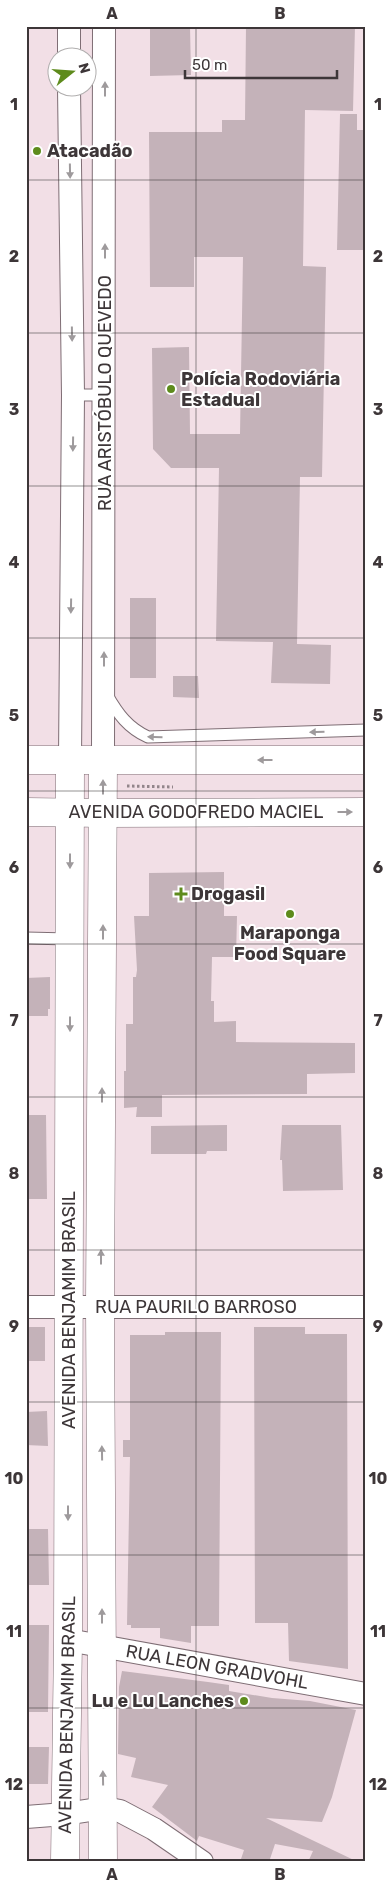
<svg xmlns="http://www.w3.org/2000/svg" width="392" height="1888" viewBox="0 0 392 1888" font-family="Rubik,sans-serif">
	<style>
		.building { fill: #c4b2b9 }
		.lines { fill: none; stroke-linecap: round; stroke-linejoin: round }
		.lane-casing { stroke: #7f6e75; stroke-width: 13 }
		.street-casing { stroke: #7f6e75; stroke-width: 24 }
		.secondary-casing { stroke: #7f6e75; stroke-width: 29 }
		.primary-casing { stroke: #7f6e75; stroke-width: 29 }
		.path { stroke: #92858a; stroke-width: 3; stroke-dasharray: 2.5 2.5; stroke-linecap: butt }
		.lane { stroke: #fff; stroke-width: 11 }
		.street { stroke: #fff; stroke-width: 22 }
		.secondary { stroke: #fff; stroke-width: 28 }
		.primary { stroke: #fff; stroke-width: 28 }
		.oneway { fill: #9e9a9c }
		.grid { fill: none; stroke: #3d3638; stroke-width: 1; stroke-opacity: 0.55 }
		.poi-dot { fill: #5e8b1c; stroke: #fff; stroke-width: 2 }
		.labels { text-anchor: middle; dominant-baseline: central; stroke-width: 4; stroke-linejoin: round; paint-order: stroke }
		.poi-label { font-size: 18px; font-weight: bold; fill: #3d3638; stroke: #fff; text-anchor: start }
		.street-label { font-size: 18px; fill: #3d3638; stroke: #fff }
		.neatline { fill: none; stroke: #3d3638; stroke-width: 2 }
		.grid-label { font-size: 16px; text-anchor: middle; font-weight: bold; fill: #3d3638 }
	</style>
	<rect width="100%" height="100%" fill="#f2dfe6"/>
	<path class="building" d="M150,26H190L191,75L150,76Z
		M246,26H355L353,111L305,110L303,266L326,267L322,477H300L297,644L331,645L330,684L271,683L273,642L216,641L219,468H171L153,449L152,348L189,347L190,434H240L243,257H194V287H150L149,132H222V120H245Z
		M340,114H357V130H366V250H337Z
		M130,598H156V678H130Z
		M173,676H198L199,698L173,697Z
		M224,872V916H237L236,957H212L211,1001H214V1022L236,1021V1042L355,1043V1073L307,1074V1094L162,1095V1117H136L137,1107L124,1108V1071H126V1024H133V977H136L137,970L134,916H149V873Z
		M50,977V1009H48V1016H26V978Z
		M26,1115H46L47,1199H26Z
		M227,1125V1151H207L206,1154H151V1126Z
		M282,1125H341L343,1190L283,1191L282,1160H280Z
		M26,1327H45V1361H26Z
		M254,1327H305V1334H347L348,1669L289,1661L288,1623H255Z
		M165,1332H221L219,1626H191V1643L160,1638V1628H131V1625H127L130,1457H123V1440H130V1335H165Z
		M47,1411L48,1446L26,1445V1412Z
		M26,1529H48L49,1585H26Z
		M26,1625H49L48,1712H26Z
		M122,1671L208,1682L229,1685V1691L272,1698L310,1701L356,1710L332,1797L322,1822L266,1818L358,1862H308L313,1851L275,1844L269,1862H240L244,1850L199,1836L197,1841L152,1807L168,1785L131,1777L136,1758L118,1754L119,1687Z
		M26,1747H49L48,1784H26Z"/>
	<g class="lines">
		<defs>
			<path id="lane" d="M73,395H104
				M107,695C118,714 128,728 148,737L366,730
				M26,938L69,939"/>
			<path id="street" d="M69,26V58
				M69,88L73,395L70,759
				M103,760L104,26
				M26,1307H366
				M68,1640L366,1694
				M26,1817L65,1814L104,1808L120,1811L154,1829L202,1862"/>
			<path id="secondary" d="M65,1862L68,1640L70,759
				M103,1862L100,1306L103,760"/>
			<path id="primary" d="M26,760H366
				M26,812L104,813L366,812"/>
		</defs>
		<use href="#lane" class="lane-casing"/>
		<use href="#street" class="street-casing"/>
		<use href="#secondary" class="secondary-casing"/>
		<use href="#primary" class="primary-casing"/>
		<path class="path" d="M127,786L173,787"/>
		<use href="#lane" class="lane"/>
		<use href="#street" class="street"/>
		<use href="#secondary" class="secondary"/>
		<use href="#primary" class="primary"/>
	</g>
	<defs><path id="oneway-solid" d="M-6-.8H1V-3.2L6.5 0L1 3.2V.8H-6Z" transform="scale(1.25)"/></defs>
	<g class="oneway">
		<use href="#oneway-solid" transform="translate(105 89) rotate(-90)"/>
		<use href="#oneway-solid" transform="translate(70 171) rotate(89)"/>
		<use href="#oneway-solid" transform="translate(105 251) rotate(-90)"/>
		<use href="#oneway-solid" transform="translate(72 334) rotate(89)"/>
		<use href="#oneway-solid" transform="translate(73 444) rotate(91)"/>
		<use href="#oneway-solid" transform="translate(71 606) rotate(91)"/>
		<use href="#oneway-solid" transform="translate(104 659) rotate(-90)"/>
		<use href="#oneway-solid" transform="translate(317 732) rotate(178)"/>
		<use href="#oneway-solid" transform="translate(155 737) rotate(-178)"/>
		<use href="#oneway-solid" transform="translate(265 760) rotate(180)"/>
		<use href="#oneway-solid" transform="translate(103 787) rotate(-90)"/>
		<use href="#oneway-solid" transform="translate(345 812)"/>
		<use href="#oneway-solid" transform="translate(70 861) rotate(90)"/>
		<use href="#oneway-solid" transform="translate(103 932) rotate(-90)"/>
		<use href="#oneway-solid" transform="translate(70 1024) rotate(90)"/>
		<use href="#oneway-solid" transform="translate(102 1095) rotate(-90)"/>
		<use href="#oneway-solid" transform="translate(101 1257) rotate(-90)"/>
		<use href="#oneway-solid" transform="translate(102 1453) rotate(-91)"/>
		<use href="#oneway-solid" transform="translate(68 1513) rotate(90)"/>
		<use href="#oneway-solid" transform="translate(102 1616) rotate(-90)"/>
		<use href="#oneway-solid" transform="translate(103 1778) rotate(-91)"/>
	</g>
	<path class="grid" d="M196,26V1862M26,180H366M26,333H366M26,486H366M26,638H366M26,791H366M26,944H366M26,1097H366M26,1250H366M26,1402H366M26,1555H366M26,1708H366"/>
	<g class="poi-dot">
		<circle cx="37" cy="151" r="5"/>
		<circle cx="171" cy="389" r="5"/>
		<path d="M178.5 886.5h5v5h5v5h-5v5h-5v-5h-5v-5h5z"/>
		<circle cx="290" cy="914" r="5"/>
		<circle cx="244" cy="1701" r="5"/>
	</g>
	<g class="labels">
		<g class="poi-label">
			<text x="47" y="151">Atacadão</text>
			<text x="181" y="379">Polícia Rodoviária<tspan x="181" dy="21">Estadual</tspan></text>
			<text x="191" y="894">Drogasil</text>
			<text x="290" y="933" text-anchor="middle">Maraponga<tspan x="290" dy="21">Food Square</tspan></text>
			<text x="234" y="1701" text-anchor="end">Lu e Lu Lanches</text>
		</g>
		<g class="street-label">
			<text transform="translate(105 393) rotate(-90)">RUA ARISTÓBULO QUEVEDO</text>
			<text x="196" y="812">AVENIDA GODOFREDO MACIEL</text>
			<text x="196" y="1307">RUA PAURILO BARROSO</text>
			<text transform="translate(69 1310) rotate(-90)">AVENIDA BENJAMIM BRASIL</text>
			<text transform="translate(217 1667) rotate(10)">RUA LEON GRADVOHL</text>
			<text transform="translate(67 1715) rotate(-89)">AVENIDA BENJAMIM BRASIL</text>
		</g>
	</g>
	<rect width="392" height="1888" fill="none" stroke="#ffffff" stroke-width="55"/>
	<g transform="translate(72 72) rotate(73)"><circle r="24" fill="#ffffff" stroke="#b1afaf"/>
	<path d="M0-4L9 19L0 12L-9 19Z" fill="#5e8b1c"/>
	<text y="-8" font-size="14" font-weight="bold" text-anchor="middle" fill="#3d3638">N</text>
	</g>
	<path d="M185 70v8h152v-8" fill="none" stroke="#3d3638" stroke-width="2.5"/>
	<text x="192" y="70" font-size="15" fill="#3d3638" stroke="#ffffff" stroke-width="4" paint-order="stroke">50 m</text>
	<rect x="28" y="28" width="336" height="1832" class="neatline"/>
	<g class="grid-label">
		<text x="112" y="19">A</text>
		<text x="280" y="19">B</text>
		<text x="14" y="110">1</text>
		<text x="378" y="110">1</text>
		<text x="14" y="262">2</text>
		<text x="378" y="262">2</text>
		<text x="14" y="415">3</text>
		<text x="378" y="415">3</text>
		<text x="14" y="568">4</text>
		<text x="378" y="568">4</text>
		<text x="14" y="721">5</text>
		<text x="378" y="721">5</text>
		<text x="14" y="873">6</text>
		<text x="378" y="873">6</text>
		<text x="14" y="1026">7</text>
		<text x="378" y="1026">7</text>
		<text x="14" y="1179">8</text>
		<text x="378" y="1179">8</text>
		<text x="14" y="1332">9</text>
		<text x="378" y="1332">9</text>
		<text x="14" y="1484">10</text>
		<text x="378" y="1484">10</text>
		<text x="14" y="1637">11</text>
		<text x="378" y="1637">11</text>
		<text x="14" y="1790">12</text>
		<text x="378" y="1790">12</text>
		<text x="112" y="1880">A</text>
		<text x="280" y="1880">B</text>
	</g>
</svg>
